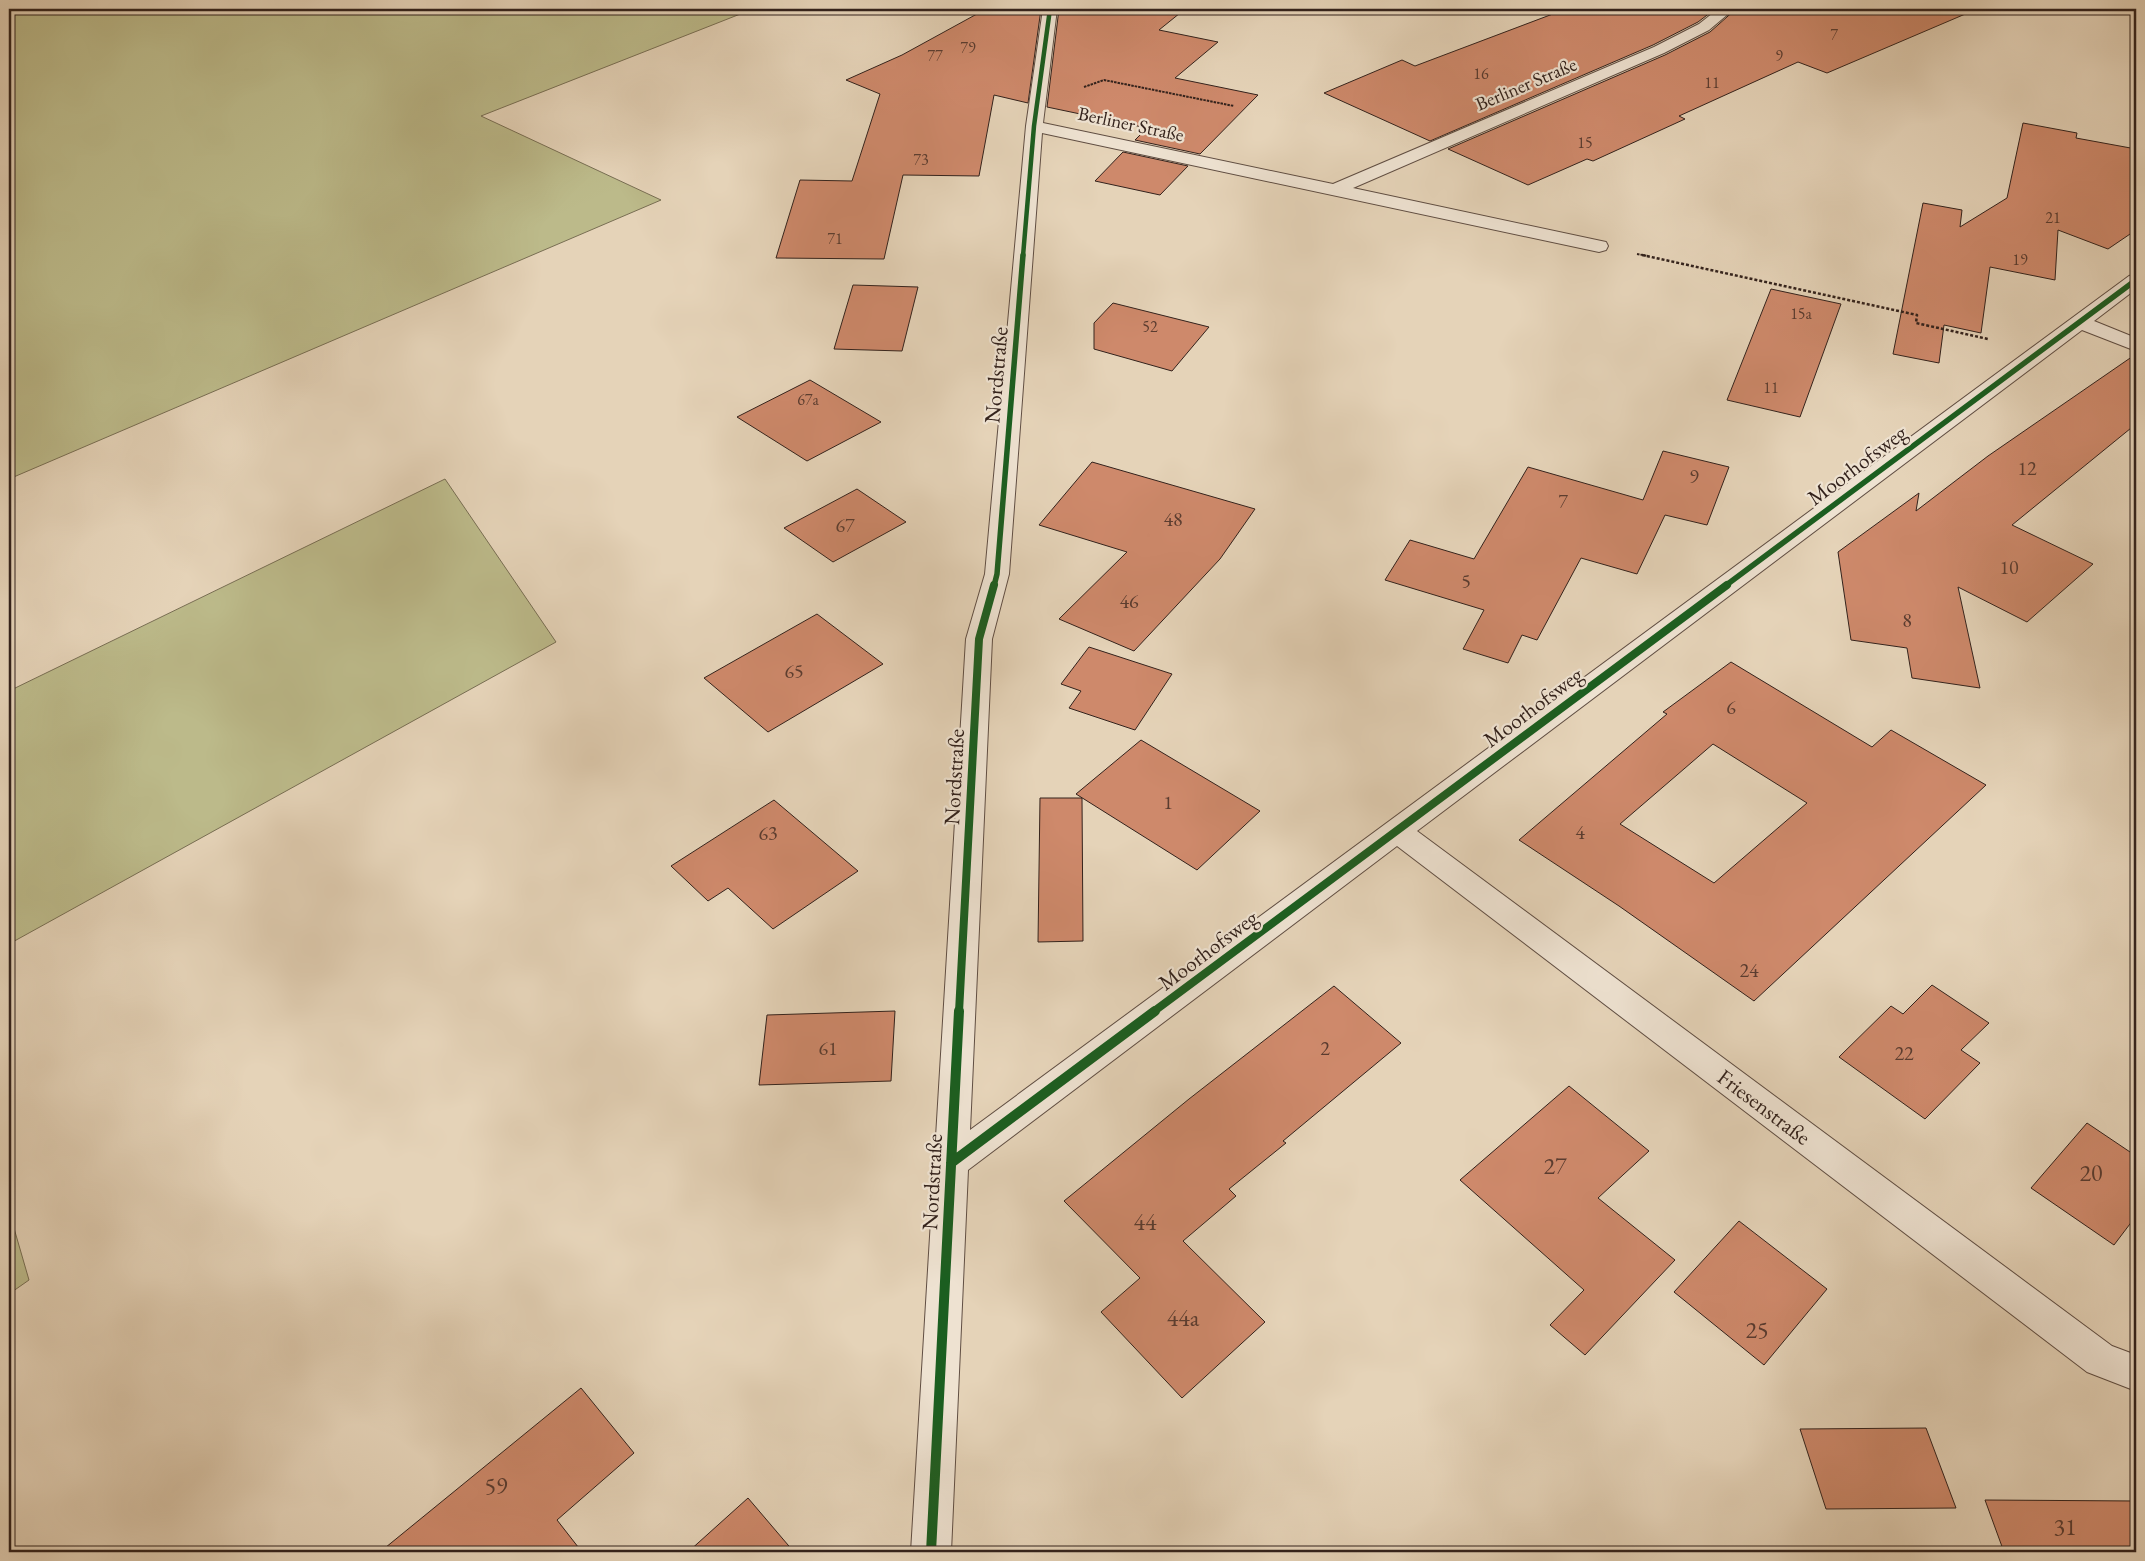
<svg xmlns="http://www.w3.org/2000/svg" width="2145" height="1561" viewBox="0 0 2145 1561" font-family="'EB Garamond',serif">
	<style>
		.green { fill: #bcba8a; stroke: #786e53 }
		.building { fill: #ce896b; stroke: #33221c; fill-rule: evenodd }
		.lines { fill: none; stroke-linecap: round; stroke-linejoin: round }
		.minor-casing { stroke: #604e43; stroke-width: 2 }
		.path-far1 { stroke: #33221c; stroke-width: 2; stroke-dasharray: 2.5 1; stroke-linecap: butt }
		.path { stroke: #33221c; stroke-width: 2.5; stroke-dasharray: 3 2; stroke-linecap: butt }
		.minor { fill: #eee2d1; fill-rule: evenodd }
		.cycleway-far3-casing { stroke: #eee2d1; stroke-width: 6 }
		.cycleway-far2-casing { stroke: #eee2d1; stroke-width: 8 }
		.cycleway-far1-casing { stroke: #eee2d1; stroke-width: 11 }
		.cycleway-casing { stroke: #eee2d1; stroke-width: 13 }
		.cycleway-far3 { stroke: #1b5e20; stroke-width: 4.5 }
		.cycleway-far2 { stroke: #1b5e20; stroke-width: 5.5 }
		.cycleway-far1 { stroke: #1b5e20; stroke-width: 8 }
		.cycleway { stroke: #1b5e20; stroke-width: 10 }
		.labels { text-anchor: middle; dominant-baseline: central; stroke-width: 4.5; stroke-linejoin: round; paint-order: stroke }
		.far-number-label { font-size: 16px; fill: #5a3c30 }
		.far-street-label { font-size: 19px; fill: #33221c; stroke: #eee2d1 }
		.number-label { font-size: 20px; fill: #5a3c30 }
		.street-label { font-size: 22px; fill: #33221c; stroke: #eee2d1 }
		.near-number-label { font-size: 24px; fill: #5a3c30 }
	</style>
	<rect width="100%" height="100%" fill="#e5d3b8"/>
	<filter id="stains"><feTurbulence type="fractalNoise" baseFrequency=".004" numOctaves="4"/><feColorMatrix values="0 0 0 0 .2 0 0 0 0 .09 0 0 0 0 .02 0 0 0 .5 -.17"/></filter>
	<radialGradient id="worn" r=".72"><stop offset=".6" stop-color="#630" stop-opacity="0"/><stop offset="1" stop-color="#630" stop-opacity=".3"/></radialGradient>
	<path class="green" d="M9,9H753L481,116L661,200L9,479Z
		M445,479L556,642L9,944V691Z
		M9,1211L29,1280L9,1294Z"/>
	<path class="building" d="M986,9H1041L1028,103L994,95L979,176L903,175L884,259L776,258L800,180L852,181L880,94L846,80L902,55Z
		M1059,9H1185L1159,30L1218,42L1175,78L1258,95L1200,154L1135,140L1147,128L1047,107Z
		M1566,9H1715L1698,22L1653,45L1430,141L1324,93L1402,60L1415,66Z
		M1736,9H1977L1827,73L1798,62L1679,116L1685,119L1593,161L1587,159L1528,185L1448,149L1665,55L1710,32Z
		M2023,123L2077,133L2076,138L2136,149V230L2108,249L2058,230L2055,280L1990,267L1981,333L1944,325L1939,363L1893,354L1923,203L1962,210L1960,227L2007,198Z
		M1123,152L1188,166L1160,195L1095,181Z
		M853,285L918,287L902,351L834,349Z
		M1771,289L1841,304L1800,417L1727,400Z
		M1113,303L1209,327L1172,371L1094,349V323Z
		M2136,354V424L2012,525L2093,564L2027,622L1958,587L1980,688L1912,678L1907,648L1851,640L1838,552L1919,493L1916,511L1988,456Z
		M810,380L881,422L807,461L737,417Z
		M1663,451L1729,467L1707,525L1665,515L1637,574L1581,558L1537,640L1522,635L1508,663L1463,649L1484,610L1385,580L1410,540L1474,559L1528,467L1643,500Z
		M1092,462L1255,509L1220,559L1134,651L1059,619L1127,552L1039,525Z
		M857,489L906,522L833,562L784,528Z
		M817,614L883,664L768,732L704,678Z
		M1089,647L1172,674L1135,730L1069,708L1081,691L1061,684Z
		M1731,662L1872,747L1891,730L1986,785L1754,1001L1619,906L1519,840L1667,714L1663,712ZM1713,744L1807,803L1714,883L1620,824Z
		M1141,740L1260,811L1197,870L1076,794Z
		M1040,798H1082L1083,941L1038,942Z
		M774,800L858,871L773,929L728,888L708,901L671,866Z
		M1932,985L1989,1023L1961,1050L1980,1063L1925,1119L1839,1057L1891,1006L1903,1014Z
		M1334,986L1401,1043L1283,1141L1286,1143L1229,1189L1236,1196L1183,1241L1265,1322L1182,1398L1101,1312L1140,1278L1064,1201L1189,1099Z
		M895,1011L891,1081L759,1085L767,1015Z
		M1569,1086L1649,1151L1598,1198L1675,1260L1585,1355L1550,1325L1584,1290L1460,1180Z
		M2087,1123L2136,1156V1216L2114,1245L2031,1188Z
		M1739,1221L1827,1289L1764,1365L1674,1292Z
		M581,1388L634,1453L557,1520L582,1552H380Z
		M1926,1428L1956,1508L1826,1509L1800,1429Z
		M748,1498L794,1552H688Z
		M1985,1500L2136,1501V1552H2004Z"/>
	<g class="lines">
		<defs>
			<path id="minor" d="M1043,9H1057L1043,123L1333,184L1654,47L1699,24L1718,9H1734L1709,30L1664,53L1353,188L1606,242L1608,246L1606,250L1599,252L1042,133L1009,574L992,639L970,1130L2129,276L2136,274V289L2094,321L2136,338V351L2082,330L1417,831L2112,1346L2136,1355V1391L2087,1372L1397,846L968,1170L951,1552H911L966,639L985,574L1026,126Z"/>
		</defs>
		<use href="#minor" class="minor-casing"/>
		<path class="path-far1" d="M1084,87L1104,80L1234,106
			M1637,254L1648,256"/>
		<path class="path" d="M1642,255L1917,315L1916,323L1988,339"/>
		<use href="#minor" class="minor"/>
		<defs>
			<path id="cycleway-far3" d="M1023,256L1034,126L1050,9"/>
			<path id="cycleway-far2" d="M994,586L997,574L1023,255
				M1725,586L2136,280"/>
			<path id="cycleway-far1" d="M959,1012L979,639L994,585
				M1153,1012L1727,585"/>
			<path id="cycleway" d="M951,1163L1155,1011
				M931,1552L959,1011"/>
		</defs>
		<use href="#cycleway-far3" class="cycleway-far3-casing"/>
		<use href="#cycleway-far2" class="cycleway-far2-casing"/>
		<use href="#cycleway-far1" class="cycleway-far1-casing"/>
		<use href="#cycleway" class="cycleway-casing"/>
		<use href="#cycleway-far3" class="cycleway-far3"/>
		<use href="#cycleway-far2" class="cycleway-far2"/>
		<use href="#cycleway-far1" class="cycleway-far1"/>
		<use href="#cycleway" class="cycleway"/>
	</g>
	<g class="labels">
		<g class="far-number-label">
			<text x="1834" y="34">7</text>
			<text x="968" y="47">79</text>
			<text x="935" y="55">77</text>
			<text x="1779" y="55">9</text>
			<text x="1481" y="73">16</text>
			<text x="1712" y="82">11</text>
			<text x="1585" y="142">15</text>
			<text x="921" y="159">73</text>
			<text x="2053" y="217">21</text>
			<text x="835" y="238">71</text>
			<text x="2020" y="259">19</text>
			<text x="1801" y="313">15a</text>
			<text x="1150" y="326">52</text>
			<text x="1771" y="387">11</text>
			<text x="808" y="399">67a</text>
		</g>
		<g class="far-street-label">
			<text transform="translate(1526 84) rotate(-23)">Berliner Straße</text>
			<text transform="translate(1131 124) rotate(12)">Berliner Straße</text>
		</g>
		<g class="number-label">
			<text x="2027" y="468">12</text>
			<text x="1694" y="476">9</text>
			<text x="1563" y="501">7</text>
			<text x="1173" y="519">48</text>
			<text x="845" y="525">67</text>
			<text x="2009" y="567">10</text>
			<text x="1466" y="581">5</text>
			<text x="1129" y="601">46</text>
			<text x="1907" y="620">8</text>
			<text x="794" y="671">65</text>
			<text x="1731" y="707">6</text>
			<text x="1168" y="802">1</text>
			<text x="1580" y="832">4</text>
			<text x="768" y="833">63</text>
			<text x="1749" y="970">24</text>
			<text x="828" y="1048">61</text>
			<text x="1325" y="1048">2</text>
			<text x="1904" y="1053">22</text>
		</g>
		<g class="street-label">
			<text transform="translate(996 375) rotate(-85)">Nordstraße</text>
			<text transform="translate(1857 465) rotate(-37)">Moorhofsweg</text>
			<text transform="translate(1533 707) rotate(-37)">Moorhofsweg</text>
			<text transform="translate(954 777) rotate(-87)">Nordstraße</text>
			<text transform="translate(1208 950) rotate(-37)">Moorhofsweg</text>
			<text transform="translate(1764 1107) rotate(37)">Friesenstraße</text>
			<text transform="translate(932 1182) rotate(-87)">Nordstraße</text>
		</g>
		<g class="near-number-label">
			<text x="1555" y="1165">27</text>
			<text x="2091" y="1172">20</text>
			<text x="1145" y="1221">44</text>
			<text x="1183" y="1317">44a</text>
			<text x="1757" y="1329">25</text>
			<text x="496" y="1485">59</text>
			<text x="2065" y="1526">31</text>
		</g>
	</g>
	<rect width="2145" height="1561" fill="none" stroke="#e5d3b8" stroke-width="30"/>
	<rect x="10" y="10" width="2125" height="1541" fill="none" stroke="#33221c" stroke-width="2.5"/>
	<rect x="15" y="15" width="2115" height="1531" fill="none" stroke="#33221c"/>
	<rect width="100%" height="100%" filter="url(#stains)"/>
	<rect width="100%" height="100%" fill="url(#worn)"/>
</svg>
